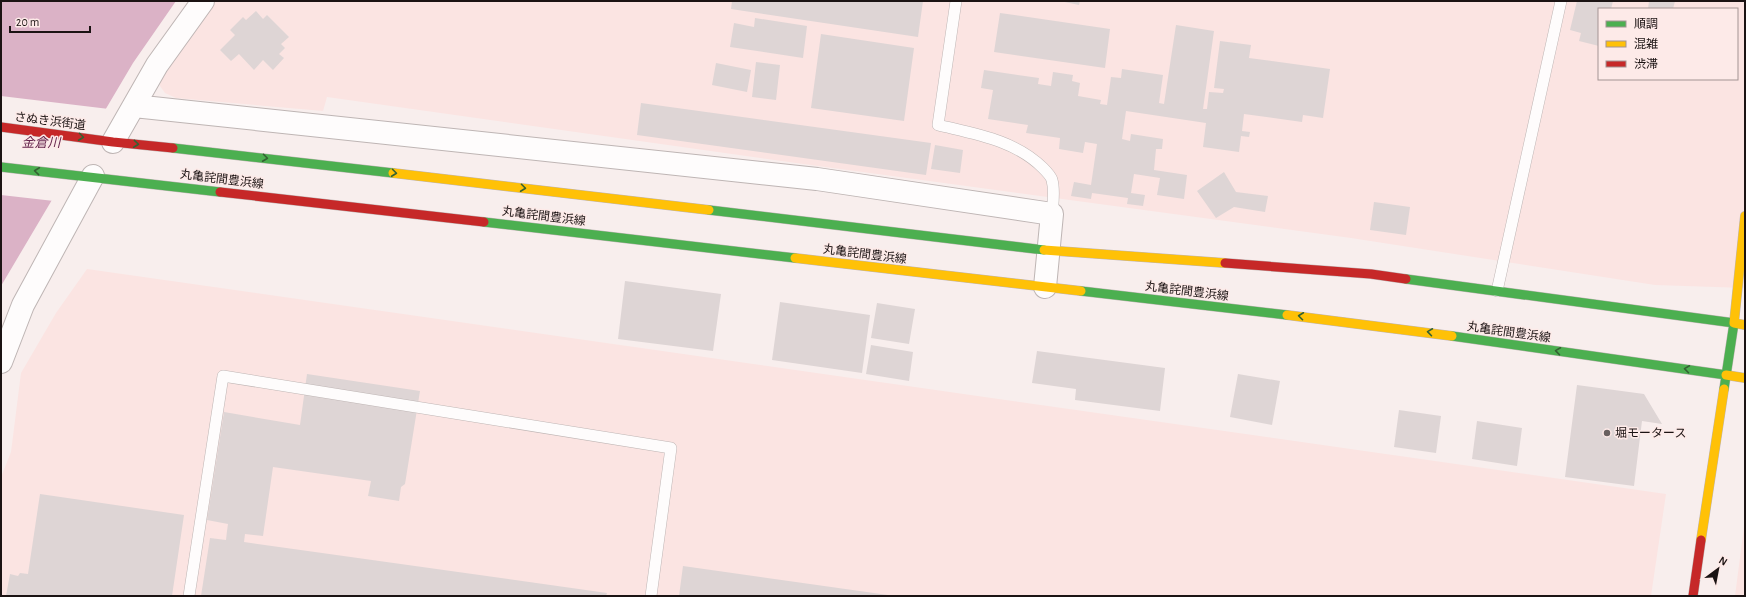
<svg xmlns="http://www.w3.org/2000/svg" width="1746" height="597" viewBox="0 0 1746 597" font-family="'Alegreya Sans','Noto Sans JP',sans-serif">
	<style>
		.built { fill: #fbe4e2; fill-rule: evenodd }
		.water { fill: #dbb2c6 }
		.pier { fill: #f8eeed }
		.building { fill: #ded5d5 }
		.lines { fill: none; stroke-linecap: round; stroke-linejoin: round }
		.lane-casing { stroke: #beb5b4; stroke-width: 12 }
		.street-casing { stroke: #beb5b4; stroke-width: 24 }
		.fast-casing { stroke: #beb5b4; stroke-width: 10 }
		.slow-casing { stroke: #beb5b4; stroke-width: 10 }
		.jam-casing { stroke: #beb5b4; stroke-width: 10 }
		.lane { stroke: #fefcfc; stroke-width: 11 }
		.street { stroke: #fefcfc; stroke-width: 22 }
		.fast { stroke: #4caf50; stroke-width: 9 }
		.slow { stroke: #ffc107; stroke-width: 9 }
		.jam { stroke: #c62828; stroke-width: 9 }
		.oneway { stroke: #346132 }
		.poi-dot { fill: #68605f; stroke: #fdeae8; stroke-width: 1.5 }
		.labels { text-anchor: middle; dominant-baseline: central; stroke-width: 3; stroke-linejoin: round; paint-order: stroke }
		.street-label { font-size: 12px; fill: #1b1313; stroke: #fdeae8 }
		.poi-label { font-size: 12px; fill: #1b1313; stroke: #fdeae8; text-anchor: start }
		.water-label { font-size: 13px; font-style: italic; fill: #66244d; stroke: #fdeae8 }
	</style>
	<rect width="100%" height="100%" fill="#f8eeed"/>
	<path class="built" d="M211,1H1745V288L1655,285L1351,238L796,163L327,97L323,111L176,98L165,93L160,86L159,77ZM1599,9H1737V79H1599Z
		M87,269L1666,494L1651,596H1V477L11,452L21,373L56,313Z
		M1745,519V596H1735Z"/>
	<path class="water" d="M1,1H176L133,63L1,286Z"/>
	<path class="pier" d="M1,96L109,109L54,201L1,195Z"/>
	<path class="building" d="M732,1H923L918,37L731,9Z
		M1060,1H1080L1079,5Z
		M1577,1H1613L1611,9H1599V46L1579,41L1581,33L1570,30Z
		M1649,1H1675L1673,9H1648Z
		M256,11L263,19L267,15L289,37L281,44L285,48L279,54L284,58L273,70L263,60L254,70L239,54L231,61L220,50L235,35L230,30L243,17L246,20Z
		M1000,13L1110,29L1105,68L994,52Z
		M755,18L807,26L803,58L730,47L734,23L754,27Z
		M1176,25L1214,31L1203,109H1207L1209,92L1223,93L1224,89L1214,88L1220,41L1251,45L1249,58L1330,69L1323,118L1303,115L1302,122L1244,114L1242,131L1250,132L1249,137L1241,136L1239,152L1203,147L1206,123L1126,111L1122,139L1130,141L1131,134L1163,139L1162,149H1156L1154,170L1187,175L1184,199L1157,195L1160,178L1134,174L1131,193L1145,195L1143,206L1127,204L1128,198L1092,193L1091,199L1071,196L1074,182L1091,185L1097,144L1085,142L1083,153L1059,149L1060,138L1026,133L1028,125L988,119L993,90L981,88L984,70L1039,78L1038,84L1051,86L1053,72L1073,75L1072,81L1080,83L1078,96L1101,100L1100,104L1107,105L1111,77L1121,78L1122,69L1163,75L1159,103L1164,104Z
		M821,34L914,48L904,121L811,108Z
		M756,62L780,65L776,100L752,97Z
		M716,63L751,70L747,92L712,85Z
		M641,103L931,143L926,175L637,135Z
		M935,145L963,150L960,173L931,169Z
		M1224,172L1236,192L1268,196L1265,212L1234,207L1216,218L1197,191Z
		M1374,202L1410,207L1406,235L1370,230Z
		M625,281L721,294L713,351L618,339Z
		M780,302L870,315L862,373L772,360Z
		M877,303L915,309L909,344L871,338Z
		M871,345L913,352L909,381L866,374Z
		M1037,351L1165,368L1160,411L1075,400L1076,389L1032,383Z
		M307,374L420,391L405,484L401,487L399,501L368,496L371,481L273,467L263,536L245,534L244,542L607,593L606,596H201L210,538L226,540L227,531L228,524L207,520L224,412L300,425Z
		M1238,374L1280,381L1272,425L1230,417Z
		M1577,385L1644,394L1662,424L1642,421L1634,486L1565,477Z
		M1399,410L1441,416L1436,453L1394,447Z
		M1477,421L1522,428L1517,466L1472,459Z
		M40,494L184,515L172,596H6L10,574L18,576L20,573L28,574Z
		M683,566L888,595V596H679Z"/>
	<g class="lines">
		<defs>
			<path id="lane" d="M956,1L938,125C975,134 1015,140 1043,168C1046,171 1051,176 1052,180C1055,191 1053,203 1052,214
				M1497,291L1561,1
				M189,596L223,376L671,448L651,596"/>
			<path id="street" d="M134,106L817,179L1052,214L1045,287
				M113,142L157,65L203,1
				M1,362L23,305L93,176"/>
			<path id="fast" d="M173,148L393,173
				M1,167L220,192
				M709,210L1044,250
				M484,222L795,258
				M1406,279L1734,323L1724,389
				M1081,291L1287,315
				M1452,336L1726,375"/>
			<path id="slow" d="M393,173L709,210
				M1745,216L1734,323L1745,325
				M1044,250L1225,263
				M795,258L1081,291
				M1287,315L1452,336
				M1726,375L1745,378
				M1701,540L1724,389"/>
			<path id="jam" d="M1,127L113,142L173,148
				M220,192L484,222
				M1225,263L1371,274L1406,279
				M1693,596L1701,540"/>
		</defs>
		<use href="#lane" class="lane-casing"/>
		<use href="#street" class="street-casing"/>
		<use href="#fast" class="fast-casing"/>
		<use href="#slow" class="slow-casing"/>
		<use href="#jam" class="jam-casing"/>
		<use href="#lane" class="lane"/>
		<use href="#street" class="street"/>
		<use href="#fast" class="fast"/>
		<use href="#slow" class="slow"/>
		<use href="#jam" class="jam"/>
	</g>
	<defs><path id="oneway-chevron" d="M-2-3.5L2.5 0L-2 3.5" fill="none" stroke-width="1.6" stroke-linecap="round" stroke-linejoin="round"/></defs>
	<g class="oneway">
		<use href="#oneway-chevron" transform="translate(81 137) rotate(7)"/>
		<use href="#oneway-chevron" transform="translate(136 144) rotate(6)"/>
		<use href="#oneway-chevron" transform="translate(265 158) rotate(7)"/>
		<use href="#oneway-chevron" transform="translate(37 171) rotate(-174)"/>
		<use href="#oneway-chevron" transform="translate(394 173) rotate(7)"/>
		<use href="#oneway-chevron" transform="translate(523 188) rotate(7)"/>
		<use href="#oneway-chevron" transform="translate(1301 316) rotate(-173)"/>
		<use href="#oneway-chevron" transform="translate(1430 332) rotate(-172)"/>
		<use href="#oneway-chevron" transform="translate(1558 351) rotate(-172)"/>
		<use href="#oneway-chevron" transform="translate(1687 369) rotate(-172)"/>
	</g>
	<circle class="poi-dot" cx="1607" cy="433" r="4"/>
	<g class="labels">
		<g class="street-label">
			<text transform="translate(50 121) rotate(7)">さぬき浜街道</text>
			<text transform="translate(222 179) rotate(7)">丸亀詫間豊浜線</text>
			<text transform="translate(544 216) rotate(7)">丸亀詫間豊浜線</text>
			<text transform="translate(865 254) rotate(7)">丸亀詫間豊浜線</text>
			<text transform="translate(1187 291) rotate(7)">丸亀詫間豊浜線</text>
			<text transform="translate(1509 332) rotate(8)">丸亀詫間豊浜線</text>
		</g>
		<g class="poi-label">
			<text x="1615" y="433">堀モータース</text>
		</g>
		<g class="water-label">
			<text x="41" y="143">金倉川</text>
		</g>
	</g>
	<rect width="1746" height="597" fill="none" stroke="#1b1313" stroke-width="4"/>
	<rect x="1598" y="8" width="140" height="72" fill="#fdeae8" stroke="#a39493"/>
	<rect x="1606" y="21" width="20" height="6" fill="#4caf50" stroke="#a39493"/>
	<text x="1634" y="28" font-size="12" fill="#1b1313">順調</text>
	<rect x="1606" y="41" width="20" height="6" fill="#ffc107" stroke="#a39493"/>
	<text x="1634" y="48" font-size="12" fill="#1b1313">混雑</text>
	<rect x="1606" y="61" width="20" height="6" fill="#c62828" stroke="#a39493"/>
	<text x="1634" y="68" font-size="12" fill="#1b1313">渋滞</text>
	<g transform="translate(1718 569) rotate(32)" stroke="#fdeae8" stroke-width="3" paint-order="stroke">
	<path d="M0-3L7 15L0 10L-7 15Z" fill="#1b1313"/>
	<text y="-6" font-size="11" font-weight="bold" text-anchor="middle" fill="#1b1313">N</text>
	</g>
	<path d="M10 26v6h80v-6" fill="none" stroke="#1b1313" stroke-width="2"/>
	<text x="16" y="26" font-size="12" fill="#1b1313" stroke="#fdeae8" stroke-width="3" paint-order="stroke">20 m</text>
</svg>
